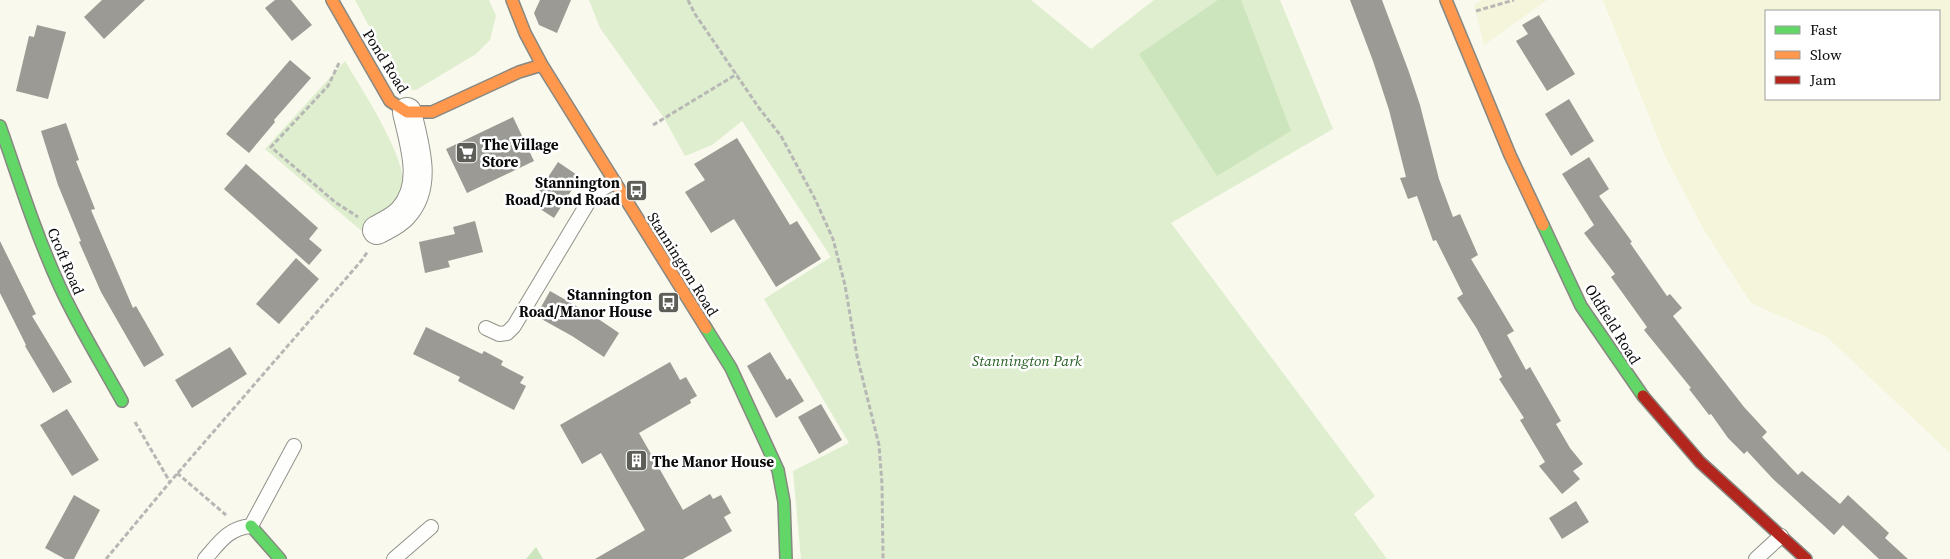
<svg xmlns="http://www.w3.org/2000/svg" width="1950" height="559" viewBox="0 0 1950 559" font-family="'Source Serif 4',serif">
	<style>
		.farmland { fill: #f4f5da; fill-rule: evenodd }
		.green { fill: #deeece }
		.forest { fill: #cde5bd }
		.building { fill: #9b9a94 }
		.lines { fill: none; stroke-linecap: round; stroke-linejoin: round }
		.lane-casing { stroke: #92928c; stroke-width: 16 }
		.street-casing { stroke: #92928c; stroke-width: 30 }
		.fast-casing { stroke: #888883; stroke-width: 14 }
		.slow-casing { stroke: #888883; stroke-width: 14 }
		.jam-casing { stroke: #888883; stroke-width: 14 }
		.path { stroke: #b7b7b5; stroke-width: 3; stroke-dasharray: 5 2.5; stroke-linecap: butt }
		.lane { stroke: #fefefc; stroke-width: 14 }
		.street { stroke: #fefefc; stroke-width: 28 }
		.fast { stroke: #63d668; stroke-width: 11 }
		.slow { stroke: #ff974d; stroke-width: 11 }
		.jam { stroke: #b3261e; stroke-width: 11 }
		.labels { text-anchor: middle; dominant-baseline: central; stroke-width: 5; stroke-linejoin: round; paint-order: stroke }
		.street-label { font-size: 15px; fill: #0a0a0a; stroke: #fff }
		.poi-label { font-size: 15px; font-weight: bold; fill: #0a0a0a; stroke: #fff; text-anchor: start }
		.park-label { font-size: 15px; font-style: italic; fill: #235d1f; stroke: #fff }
	</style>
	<rect width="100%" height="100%" fill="#f9f9ed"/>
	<path class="farmland" d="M1482,0H1547L1484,45L1474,5Z
		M1603,0H1950V453L1827,337L1751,303L1704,230L1665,156ZM1939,11V99H1766V11Z"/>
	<path class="green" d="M355,0H489L496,16L490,40L476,54L416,90L403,89Z
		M589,0H1031L1091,49L1154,0H1280L1333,129L1171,223L1375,496L1354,514L1387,559H801L793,471L849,443L764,299L831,257L742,121L712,145L685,156L664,118L600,28Z
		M345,61C360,87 417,171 401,198C394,208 373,224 364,233L265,149Z"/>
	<path class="forest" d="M1218,0H1241L1291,131L1217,176L1139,54Z
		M536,547L543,559H526Z"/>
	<path class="building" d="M102,0H145L104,39L84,17Z
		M275,0H291L312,25L292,41L265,8Z
		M540,0H571L557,33L539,25L534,13Z
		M1350,0H1382L1409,72L1420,105L1439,179L1453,217L1460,214L1478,255L1471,259L1514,331L1507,335L1526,370L1530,367L1561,421L1556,424L1570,448L1583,464L1573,471L1580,479L1562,494L1539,466L1545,462L1520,420L1524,418L1499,379L1502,377L1477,329L1457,298L1463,294L1436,240L1433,241L1417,196L1408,199L1400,178L1406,177L1389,110L1373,61Z
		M1539,15L1575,74L1547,91L1516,41L1528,34L1522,25Z
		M37,25L66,32L48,99L16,91L29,36L34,37Z
		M290,60L311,78L274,120L275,122L249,153L226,134Z
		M1569,99L1594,141L1571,156L1545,114Z
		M513,117L534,161L467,193L446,149Z
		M66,123L79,160L76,161L95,209L91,210L133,308L136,306L164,355L144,367L101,292L79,242L81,241L58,185L41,131Z
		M737,138L790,225L797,221L821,259L776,287L734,219L711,233L685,192L705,180L694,164Z
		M1589,157L1609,189L1599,196L1632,242L1630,243L1667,296L1670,294L1682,308L1673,316L1744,407L1767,432L1762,437L1798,475L1802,471L1840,504L1848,495L1889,533L1885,538L1908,559H1879L1843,525L1834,535L1773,479L1747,451L1744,454L1728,438L1711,414L1709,415L1689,389L1691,388L1644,330L1647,327L1611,277L1615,274L1584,233L1594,225L1562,174Z
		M558,162L580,177L554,218L531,203Z
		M246,164L318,228L309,239L322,250L309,265L224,189Z
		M475,221L483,252L448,261L450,267L425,273L419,242L455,234L453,227Z
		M0,241L36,314L32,316L72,382L53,393L25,346L26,345L0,293Z
		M296,258L319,279L279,324L256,304Z
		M550,291L594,316L619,333L604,357L572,336L536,316Z
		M426,327L482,354L484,351L503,361L501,365L524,377L520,383L526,386L514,410L458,381L460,377L413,354Z
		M230,347L247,374L192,408L175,380Z
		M770,352L787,380L790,378L804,401L776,418L747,366Z
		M670,362L680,380L686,377L697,396L690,400L691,403L639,433L683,510L710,494L713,499L721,495L731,513L724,517L732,531L683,559H595L645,530L601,453L582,464L560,425Z
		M821,404L842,440L819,454L798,417Z
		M67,409L99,460L72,476L40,425Z
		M74,495L100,510L74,559H65L45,548Z
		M1576,501L1589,522L1562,539L1549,518Z"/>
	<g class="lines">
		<defs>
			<path id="lane" d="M486,328L499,334L507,333L514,326L589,201L600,190L614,182
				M205,559C219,543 228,528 251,526L294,446
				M394,559L431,527
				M1756,559L1781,536"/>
			<path id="street" d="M377,230C386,225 396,221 403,213C429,185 414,144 407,112"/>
			<path id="fast" d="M0,126C19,180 36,235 60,287C78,326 101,363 122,401
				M1543,225L1581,306L1643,396
				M706,328L731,368L778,470L784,502L786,559
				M251,526L280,559"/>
			<path id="slow" d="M332,0L390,101L407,112H432L519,72L542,65
				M512,0L525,33L542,65L706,328
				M1446,0L1510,155L1543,225"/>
			<path id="jam" d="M1643,396L1700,462L1806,559"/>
		</defs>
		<use href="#lane" class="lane-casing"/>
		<use href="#street" class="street-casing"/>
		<use href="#fast" class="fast-casing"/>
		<use href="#slow" class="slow-casing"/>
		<use href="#jam" class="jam-casing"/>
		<path class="path" d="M688,0L695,14L759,108L781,136L815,199L833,239L845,285L857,356L879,445L882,484L883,559
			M1476,11L1514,0
			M339,63L328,86L271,147L335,202L358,217
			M653,125L737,74
			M135,422L170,482
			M177,473L226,515
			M106,559L170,482L362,260L368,251"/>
		<use href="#lane" class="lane"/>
		<use href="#street" class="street"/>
		<use href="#fast" class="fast"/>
		<use href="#slow" class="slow"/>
		<use href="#jam" class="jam"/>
	</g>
	<defs>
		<symbol id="supermarket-square" viewBox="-11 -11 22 22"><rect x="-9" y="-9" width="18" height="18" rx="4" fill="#5e5e59" stroke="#fff"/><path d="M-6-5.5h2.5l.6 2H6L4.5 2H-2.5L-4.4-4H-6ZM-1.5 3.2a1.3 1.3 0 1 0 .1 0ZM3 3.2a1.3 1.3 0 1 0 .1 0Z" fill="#fff"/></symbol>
		<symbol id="bus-square" viewBox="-11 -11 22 22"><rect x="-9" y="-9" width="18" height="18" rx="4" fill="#5e5e59" stroke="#fff"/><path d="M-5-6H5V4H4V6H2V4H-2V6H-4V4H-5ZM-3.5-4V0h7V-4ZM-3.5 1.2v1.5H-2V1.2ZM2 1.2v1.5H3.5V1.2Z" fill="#fff"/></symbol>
		<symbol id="building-square" viewBox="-11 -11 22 22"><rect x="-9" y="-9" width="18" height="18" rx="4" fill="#5e5e59" stroke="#fff"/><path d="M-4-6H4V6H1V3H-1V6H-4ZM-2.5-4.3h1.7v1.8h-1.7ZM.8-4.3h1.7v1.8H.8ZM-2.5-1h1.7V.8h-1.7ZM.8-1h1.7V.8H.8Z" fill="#fff"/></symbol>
	</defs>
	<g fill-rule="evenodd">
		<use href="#supermarket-square" x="454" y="140" width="25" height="25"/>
		<use href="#bus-square" x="624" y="178" width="25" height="25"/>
		<use href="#bus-square" x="656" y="290" width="25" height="25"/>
		<use href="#building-square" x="624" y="448" width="25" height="25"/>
	</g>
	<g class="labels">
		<g class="street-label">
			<text transform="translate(386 61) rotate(58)">Pond Road</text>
			<text transform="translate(66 261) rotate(67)">Croft Road</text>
			<text transform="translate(683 264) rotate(58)">Stannington Road</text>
			<text transform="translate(1613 324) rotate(58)">Oldfield Road</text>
		</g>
		<g class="poi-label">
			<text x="482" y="144">The Village<tspan x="482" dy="17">Store</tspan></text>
			<text x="620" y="182" text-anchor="end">Stannington<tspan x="620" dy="17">Road/Pond Road</tspan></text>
			<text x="652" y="294" text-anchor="end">Stannington<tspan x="652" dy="17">Road/Manor House</tspan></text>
			<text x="652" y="461">The Manor House</text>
		</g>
		<g class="park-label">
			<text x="1027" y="360">Stannington Park</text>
		</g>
	</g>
	<rect x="1765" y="10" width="175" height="90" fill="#ffffff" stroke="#9d9d9d"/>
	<rect x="1775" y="26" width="25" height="8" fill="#63d668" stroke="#9d9d9d"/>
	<text x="1810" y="35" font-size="15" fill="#0a0a0a">Fast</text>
	<rect x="1775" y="51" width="25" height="8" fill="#ff974d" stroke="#9d9d9d"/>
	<text x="1810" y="60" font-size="15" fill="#0a0a0a">Slow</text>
	<rect x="1775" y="76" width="25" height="8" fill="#b3261e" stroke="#9d9d9d"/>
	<text x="1810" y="85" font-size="15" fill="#0a0a0a">Jam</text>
</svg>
